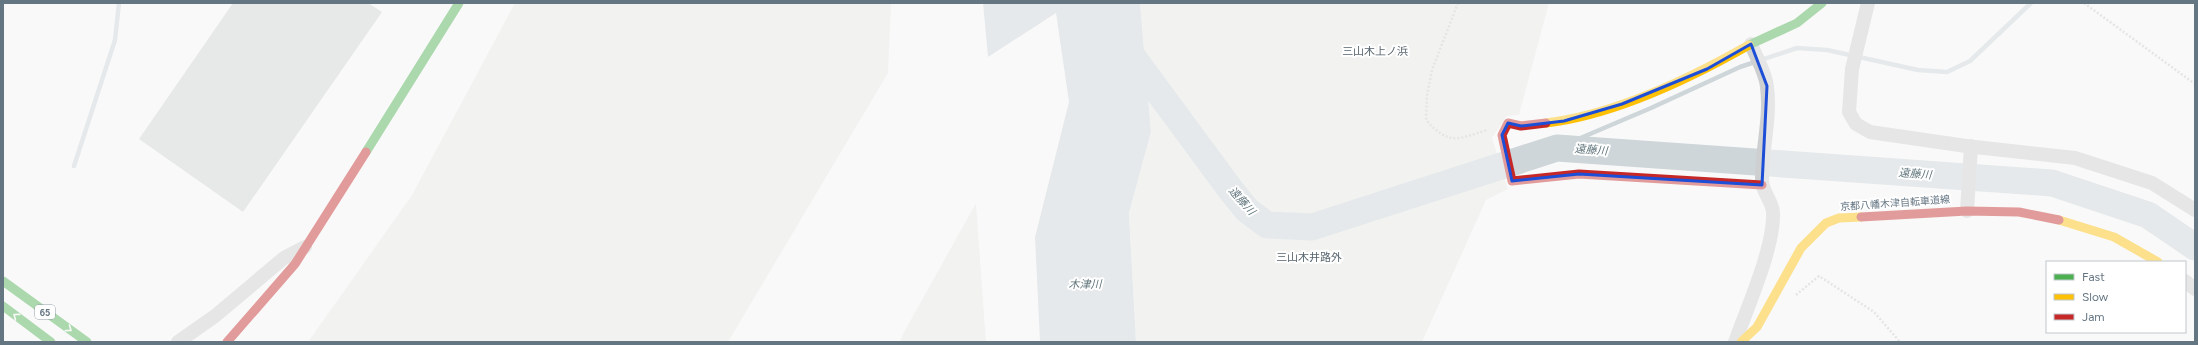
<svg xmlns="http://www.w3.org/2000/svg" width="2198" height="345" viewBox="0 0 2198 345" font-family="Figtree,'Noto Sans JP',sans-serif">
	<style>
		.green { fill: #e8ebe6 }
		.water { fill: #ced6d9 }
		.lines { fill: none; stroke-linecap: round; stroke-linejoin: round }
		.stream { stroke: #ced6d9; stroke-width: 4.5 }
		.river { stroke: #ced6d9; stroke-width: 27 }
		.building { fill: #d0d2d3 }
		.path { stroke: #cbcccd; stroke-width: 2.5; stroke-dasharray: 2 2; stroke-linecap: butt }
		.street { stroke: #cecfd0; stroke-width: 14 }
		.fast { stroke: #4caf50; stroke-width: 9 }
		.slow { stroke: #ffc107; stroke-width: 9 }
		.jam { stroke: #c62828; stroke-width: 9 }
		.oneway { stroke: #f6fbf6 }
		.marked { fill: none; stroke: #1d4ed8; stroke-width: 3; stroke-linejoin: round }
		.labels { text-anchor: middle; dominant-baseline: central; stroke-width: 4; stroke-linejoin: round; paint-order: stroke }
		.shield { fill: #fff; stroke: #939fa8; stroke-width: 1 }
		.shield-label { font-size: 9px; font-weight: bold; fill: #657683 }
		.street-label { font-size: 10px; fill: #657683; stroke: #fff }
		.neighbourhood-label { font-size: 11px; fill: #57646e; stroke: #fff }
		.water-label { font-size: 11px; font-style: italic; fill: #60757c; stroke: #fff }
	</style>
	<rect width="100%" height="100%" fill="#f9f9f9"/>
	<path class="green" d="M515,3H891L888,73L728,342H308L412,195Z
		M1140,3H1549L1519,115L1507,116L1492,138L1508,189L1486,200L1422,342H1136L1129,213L1151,132Z
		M976,203L986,342H900L903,334Z"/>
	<path class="water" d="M983,3H1140L1151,132L1129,213L1136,342H1040L1035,237L1069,102L1056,13L988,57Z"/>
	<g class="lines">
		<path class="stream" d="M1557,148L1651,108L1740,67L1797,48L1827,50L1918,70L1947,72L1970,61L2031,3
			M74,166L115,40L119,3"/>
		<path class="river" d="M1093,3L1230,189L1247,210L1267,225L1312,227L1557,148L2052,183L2148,215L2195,247"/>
	</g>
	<path class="building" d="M233,3H368L382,12L243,212L139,139Z"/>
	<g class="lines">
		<path class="path" d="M1458,3L1432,70L1427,95L1426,120C1449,146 1458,139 1487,130
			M2084,3L2195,84
			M1796,295L1819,276L1874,312L1900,342"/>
		<path class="street" d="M1868,3L1852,69L1849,112L1856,124L1870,132L1966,146L2075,158L2152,183L2195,210
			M1967,211L1971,146
			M2185,281L2195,289
			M178,342L215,316L284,258L305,247
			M1735,342C1747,308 1775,246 1773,212C1772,200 1761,191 1762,178C1762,148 1771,117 1767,87C1766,73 1756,57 1751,44"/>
		<path class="fast" d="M1749,45L1797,23L1822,3
			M366,152L459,3
			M3,281L87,342
			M3,306L51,342"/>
		<path class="slow" d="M1546,123C1613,115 1691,78 1749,45
			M2059,220L2114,237L2158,262
			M1741,342L1757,327L1801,248L1826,223L1839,218L1861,217"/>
		<path class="jam" d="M1546,123L1521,126L1508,123L1502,135L1512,181L1579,174L1762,185
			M1861,217L1967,211L2019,212L2059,220
			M227,342L295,264L366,152"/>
	</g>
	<defs><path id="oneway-chevron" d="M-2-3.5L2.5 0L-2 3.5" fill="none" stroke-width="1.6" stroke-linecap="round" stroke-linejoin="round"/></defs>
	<g class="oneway">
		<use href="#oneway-chevron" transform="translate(16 316) rotate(-143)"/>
		<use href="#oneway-chevron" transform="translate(69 329) rotate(36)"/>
	</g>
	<path d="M0 0H2198V345H0ZM1751,44L1767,86L1762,185L1579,174L1512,181L1502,135L1508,123L1521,126L1564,121L1622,104L1707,69Z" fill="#f9f9f9" fill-opacity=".55" fill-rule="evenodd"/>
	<path class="marked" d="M1751,44L1767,86L1762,185L1579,174L1512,181L1502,135L1508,123L1521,126L1564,121L1622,104L1707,69Z"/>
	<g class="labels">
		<rect class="shield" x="35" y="305" width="20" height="14" rx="3"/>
		<g class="shield-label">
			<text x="45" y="312">65</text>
		</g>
		<g class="street-label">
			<text transform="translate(1895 203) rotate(-4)">京都八幡木津自転車道線</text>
		</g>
		<g class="neighbourhood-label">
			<text x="1375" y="51">三山木上ノ浜</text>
			<text x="1309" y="257">三山木井路外</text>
		</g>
		<g class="water-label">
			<text transform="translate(1591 150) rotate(4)">遠藤川</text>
			<text transform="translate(1915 174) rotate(4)">遠藤川</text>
			<text transform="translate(1242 201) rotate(48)">遠藤川</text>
			<text x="1085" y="284">木津川</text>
		</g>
	</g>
	<rect width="2198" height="345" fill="none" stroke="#657683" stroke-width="8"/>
	<rect x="2046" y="261" width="140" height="72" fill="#ffffff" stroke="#c1c8cd"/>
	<rect x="2054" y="274" width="20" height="6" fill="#4caf50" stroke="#c1c8cd"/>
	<text x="2082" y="281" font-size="12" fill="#657683">Fast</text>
	<rect x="2054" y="294" width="20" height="6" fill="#ffc107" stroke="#c1c8cd"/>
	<text x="2082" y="301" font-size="12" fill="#657683">Slow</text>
	<rect x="2054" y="314" width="20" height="6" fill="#c62828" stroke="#c1c8cd"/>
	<text x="2082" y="321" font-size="12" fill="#657683">Jam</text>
</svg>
